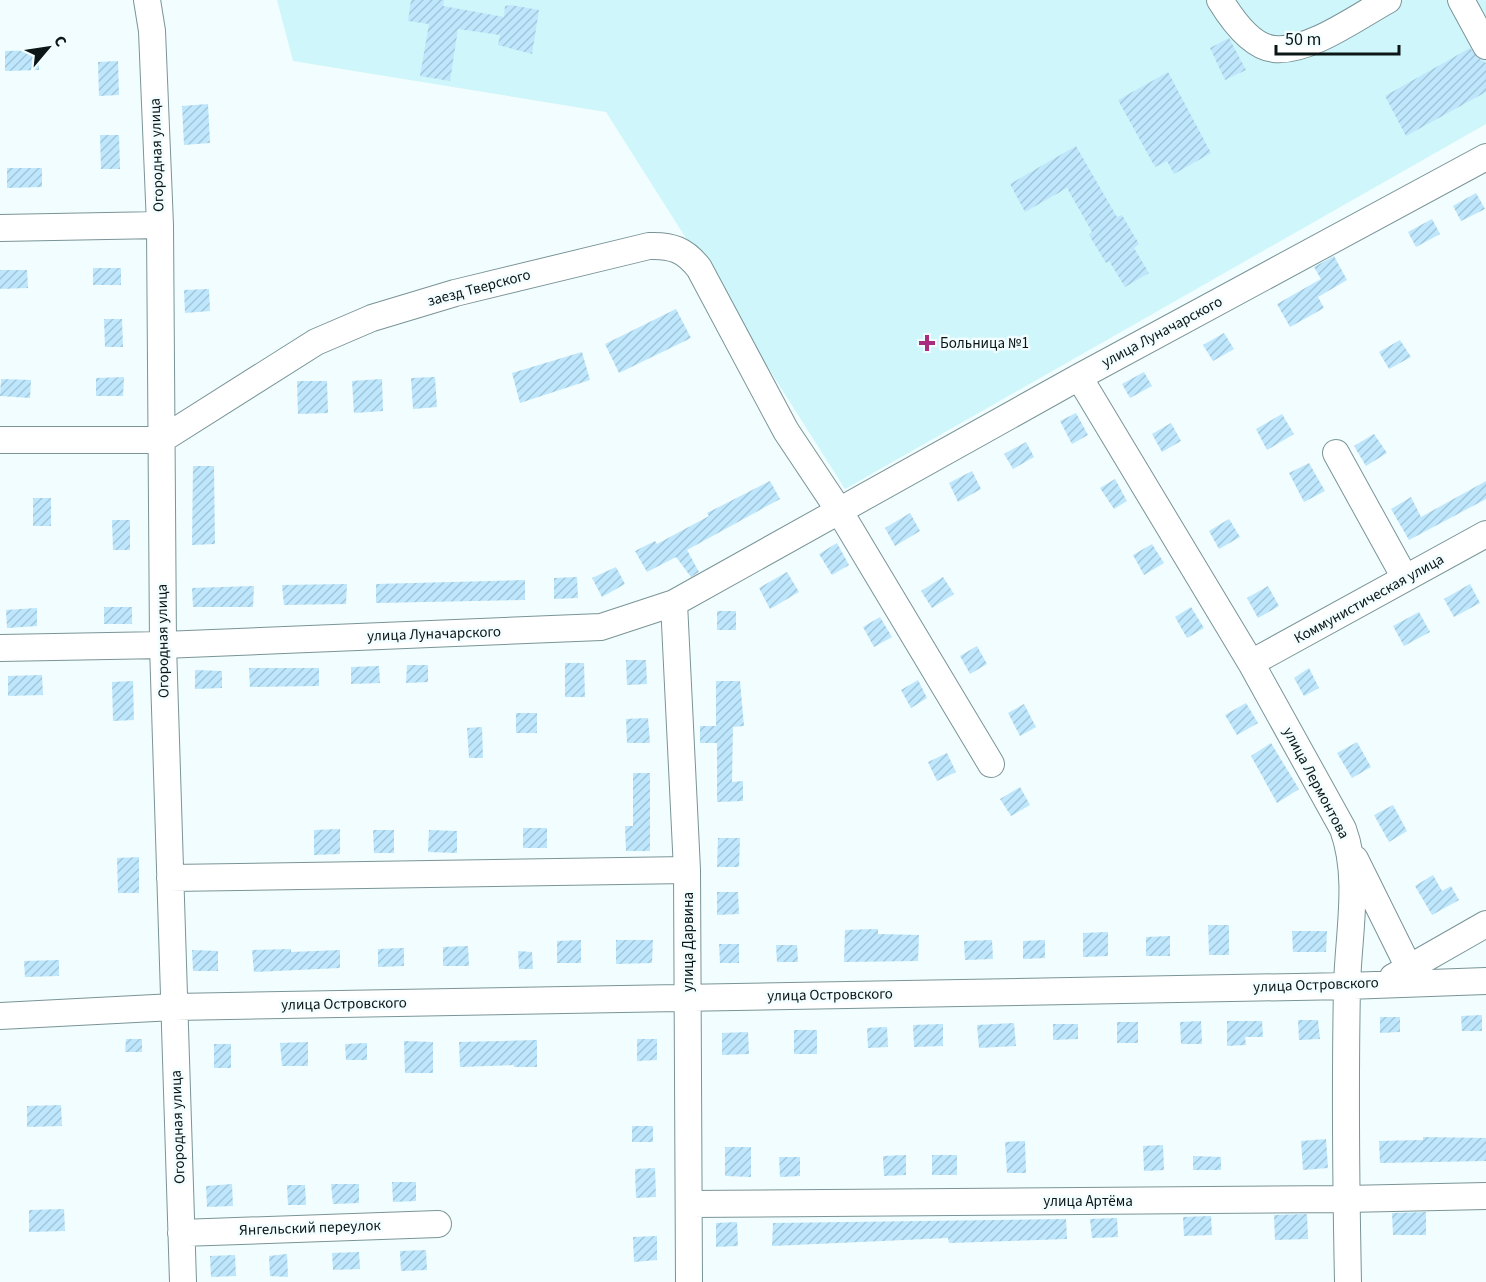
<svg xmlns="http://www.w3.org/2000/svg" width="1486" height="1282" viewBox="0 0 1486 1282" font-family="'Source Sans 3',sans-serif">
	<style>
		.built { fill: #cff6fa }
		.building { fill: url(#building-hatch) }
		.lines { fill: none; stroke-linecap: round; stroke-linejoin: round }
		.minor-casing { stroke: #7a9497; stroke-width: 28 }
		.minor { stroke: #fff; stroke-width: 26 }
		.poi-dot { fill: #a92c7e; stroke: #f1fdfe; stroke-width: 2 }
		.labels { text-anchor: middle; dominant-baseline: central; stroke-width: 5; stroke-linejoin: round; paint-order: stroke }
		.street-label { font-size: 15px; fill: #0c1617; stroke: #f1fdfe }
		.poi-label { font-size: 15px; fill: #0c1617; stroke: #f1fdfe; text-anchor: start }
	</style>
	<defs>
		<pattern id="building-hatch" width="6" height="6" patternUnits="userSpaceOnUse" patternTransform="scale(1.5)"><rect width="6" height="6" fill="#bee7fd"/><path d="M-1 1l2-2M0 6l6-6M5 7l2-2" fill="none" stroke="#a2c5d8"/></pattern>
	</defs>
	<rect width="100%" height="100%" fill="#f1fdfe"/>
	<path class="built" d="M277,0H1486V124L845,489L606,112L293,61Z"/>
	<path class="building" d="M411,0H444L443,6L504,17L505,6L511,5L539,10L532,54L498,45L500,35L458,29L450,81L420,76L429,24L408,21Z
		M1229,38L1246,70L1225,80L1210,48Z
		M1470,48L1478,58L1486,63V92L1406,136L1385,96Z
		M39,50V70L5,71V51Z
		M118,61L119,95L99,96L98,62Z
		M1168,72L1211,153L1174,174L1167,161L1155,167L1118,100Z
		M208,104L210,143L184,145L182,106Z
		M100,135H119L120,169H101Z
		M1076,146L1117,217L1122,215L1139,244L1134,248L1149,273L1125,287L1109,261L1106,263L1089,235L1092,232L1067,188L1025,212L1010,184Z
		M7,168H42V187L7,188Z
		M1476,193L1485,209L1461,221L1453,206Z
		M1432,219L1440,234L1416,247L1408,232Z
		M1334,256L1347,280L1318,297L1324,308L1290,327L1277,304L1321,279L1314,267Z
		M93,268H121V285H93Z
		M0,270H27L28,288L0,289Z
		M209,289L210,311L185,313L184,290Z
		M676,309L691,338L619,373L605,344Z
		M104,319H122L123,347H105Z
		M1224,333L1234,349L1213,361L1203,345Z
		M1400,340L1411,357L1389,369L1379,352Z
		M582,352L590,380L520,403L512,373Z
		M1144,372L1152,386L1130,398L1122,384Z
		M124,377L123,396H96V378Z
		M435,377L437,407L413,409L411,378Z
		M1,379L31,380L30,398L0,396Z
		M382,379L383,411L354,413L352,381Z
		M297,381H327L328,413L298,414Z
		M1076,413L1088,435L1072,444L1060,421Z
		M1282,414L1294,434L1267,450L1256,429Z
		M1171,423L1181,441L1162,452L1152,434Z
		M1374,434L1387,453L1366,466L1354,446Z
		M1026,442L1034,457L1013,469L1004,454Z
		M1309,463L1325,491L1304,502L1289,473Z
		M193,466H214L215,544L192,545Z
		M972,471L981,489L958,502L949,483Z
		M1115,479L1127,501L1114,509L1100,488Z
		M770,481L780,499L687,550L699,572L691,577L676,557L647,572L635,551L655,541L657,544L709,516L707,513Z
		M1486,481V499L1409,540L1391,509L1411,497L1421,517Z
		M33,498H51V526H33Z
		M910,513L920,531L895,546L885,528Z
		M1229,519L1240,537L1219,549L1209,531Z
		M112,520H130V550H113Z
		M837,543L849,565L832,575L819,554Z
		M1152,544L1164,563L1144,575L1133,555Z
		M616,567L625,584L602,597L592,578Z
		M787,572L799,592L770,609L759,588Z
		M577,577L578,598L554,599V578Z
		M943,577L954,594L932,608L921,591Z
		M525,580V600L376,603V584Z
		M347,584L346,604L284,605L282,585Z
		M1470,584L1480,603L1454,617L1444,599Z
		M254,586L253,607H193L192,588Z
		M1268,586L1279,606L1258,618L1247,598Z
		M104,607H132V624H104Z
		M1191,607L1204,628L1187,638L1175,617Z
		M37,608V626L7,628L6,610Z
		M717,611H736V630H717Z
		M1419,612L1430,632L1404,646L1393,626Z
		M880,617L892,637L874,647L863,627Z
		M977,646L987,664L970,674L960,656Z
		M626,660H646L647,684L627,685Z
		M565,663H584L585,697H565Z
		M407,665H428V682L406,683Z
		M379,666L380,683L351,684V667Z
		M249,668H319V686L250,687Z
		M1309,668L1319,688L1304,696L1294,678Z
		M195,670L222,671V688L195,689Z
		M42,675L43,695L8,696V676Z
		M918,680L927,698L911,708L901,690Z
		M133,681L134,720L113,721L112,682Z
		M716,681H740L744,726L733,727L732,782L743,781V801L717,802V743H700V726H716Z
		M1246,703L1258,723L1237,735L1225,715Z
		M1024,704L1036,727L1020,736L1008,713Z
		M516,713H537V733H516Z
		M648,718L650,743H627L626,719Z
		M482,727L483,758H469L467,728Z
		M1357,742L1371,767L1352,778L1337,753Z
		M1271,743L1299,789L1277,803L1251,756Z
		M947,753L956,772L937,781L928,762Z
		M633,773H650V851H626L625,826H633Z
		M1020,787L1030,805L1011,816L1000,799Z
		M1393,805L1407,831L1389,842L1374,815Z
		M523,828H547V848H523Z
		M340,829V854L314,855V830Z
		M373,830H394V853H374Z
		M429,830L457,831V853L428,852Z
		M718,838H740L739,867H717Z
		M139,857V893H118L117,858Z
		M1433,875L1442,891L1451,886L1459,900L1432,915L1415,886Z
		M717,892H738L739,914L717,915Z
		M1208,925H1229V955H1209Z
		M878,929V934L919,935L918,961L844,962L845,930Z
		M1292,931H1327L1326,952H1293Z
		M1108,932V956L1083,957V933Z
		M1170,936V956H1146V937Z
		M581,940V963H557V941Z
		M616,940H653L652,963L616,964Z
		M992,940L993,959L965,960L964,941Z
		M1045,940V958L1023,959V941Z
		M719,944H739V963H720Z
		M776,945H797L798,962H777Z
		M468,946L469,966H443V947Z
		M404,948V966L378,967V949Z
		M291,949V952L340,950V968L254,972L252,950Z
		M192,950L218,951V971H193Z
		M518,951L532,952L533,969H519Z
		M59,960V976L25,977L24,961Z
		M1482,1015V1031H1462L1461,1016Z
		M1380,1017H1400V1032L1380,1033Z
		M1298,1020H1318L1320,1039L1299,1040Z
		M1201,1021L1202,1044H1181L1180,1022Z
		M1227,1021H1262L1263,1037H1245L1246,1045L1227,1046Z
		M1117,1022H1138V1043H1117Z
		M1014,1023L1016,1046L979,1048L977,1025Z
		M943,1024V1046L914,1047L913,1025Z
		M1053,1024H1078V1039L1053,1040Z
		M887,1027L888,1047L868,1048L867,1028Z
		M794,1030H817V1054H794Z
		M748,1032L749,1054L722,1055V1033Z
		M126,1039H142V1052H125Z
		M637,1039H657V1060L637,1061Z
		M537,1040V1067H514V1065L460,1067L459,1042Z
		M404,1041L433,1042V1073H405Z
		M308,1042V1066H282L280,1043Z
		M367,1043V1060H346L345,1044Z
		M214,1044H231V1068H214Z
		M61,1105L62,1126L27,1127V1106Z
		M632,1126H653V1142H632Z
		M1423,1137L1486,1138V1161L1380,1163L1379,1141L1423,1140Z
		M1326,1139L1328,1168L1303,1170L1301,1141Z
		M1025,1141L1026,1173H1007L1005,1142Z
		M1163,1145L1164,1170L1144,1171L1143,1146Z
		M725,1147H751V1177L725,1176Z
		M906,1155V1175L884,1176L883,1156Z
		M932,1155H957V1175H932Z
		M1193,1156L1221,1157V1170H1193Z
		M779,1157H800V1176L780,1177Z
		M655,1168L656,1197L636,1198L635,1169Z
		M392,1182H416V1201L393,1202Z
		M232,1184L233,1206L207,1207L206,1186Z
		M331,1184H359V1203L333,1204Z
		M287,1185H305L306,1205H288Z
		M64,1209L65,1231L29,1232V1210Z
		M1426,1212V1235H1393L1392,1213Z
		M1307,1214L1308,1239L1275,1240L1274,1215Z
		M1211,1216L1212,1235L1184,1236L1183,1217Z
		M1117,1218L1118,1237L1092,1238L1090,1219Z
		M1066,1219L1067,1239L949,1243L948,1238L772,1246L773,1223Z
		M737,1222L738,1246L716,1247V1223Z
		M657,1236V1260L634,1262L633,1237Z
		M426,1250L427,1270L401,1271L400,1251Z
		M359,1252L360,1269L333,1270L332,1253Z
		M287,1254L288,1277L270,1276L269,1256Z
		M235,1255L236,1276L211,1277L210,1256Z"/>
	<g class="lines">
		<defs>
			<path id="minor" d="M147,0L152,31L160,225L163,645L183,1282
				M1220,0C1231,18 1251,47 1274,49C1308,53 1357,17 1388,0
				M1461,0L1486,46
				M0,228L160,225
				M1079,377L1251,663L1343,829C1361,878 1348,935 1347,987C1345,1085 1346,1184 1348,1282
				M0,440H161L316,342L372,318L455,293L649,246C672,245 685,250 699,268L786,431L840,512L991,764
				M1336,453L1405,578
				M674,603L687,870L689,1282
				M0,648L163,645L601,627L674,603L1079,377L1486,157
				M1251,663L1486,534
				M1355,859L1409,968
				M170,878L687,870
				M1393,977L1486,924
				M0,1016L174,1007L1347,986L1486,981
				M689,1204L1346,1199L1486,1196
				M181,1233L438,1224"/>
		</defs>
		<use href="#minor" class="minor-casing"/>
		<use href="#minor" class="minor"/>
	</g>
	<path class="poi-dot" d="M924 334h6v6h6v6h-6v6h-6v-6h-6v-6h6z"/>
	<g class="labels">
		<g class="street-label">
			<text transform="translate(157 155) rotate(-92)">Огородная улица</text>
			<text transform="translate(479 288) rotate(-15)">заезд Тверского</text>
			<text transform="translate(1162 332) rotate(-28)">улица Луначарского</text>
			<text transform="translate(1369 599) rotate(-29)">Коммунистическая улица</text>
			<text transform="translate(434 634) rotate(-2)">улица Луначарского</text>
			<text transform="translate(163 641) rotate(-91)">Огородная улица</text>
			<text transform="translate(1316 783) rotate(62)">улица Лермонтова</text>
			<text transform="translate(688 942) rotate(-90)">улица Дарвина</text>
			<text transform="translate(1316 985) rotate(-2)">улица Островского</text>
			<text transform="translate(830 995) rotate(-1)">улица Островского</text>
			<text transform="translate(344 1004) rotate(-1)">улица Островского</text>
			<text transform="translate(178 1127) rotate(-92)">Огородная улица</text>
			<text x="1088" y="1201">улица Артёма</text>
			<text transform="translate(310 1228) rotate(-2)">Янгельский переулок</text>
		</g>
		<g class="poi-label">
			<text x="940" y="343">Больница №1</text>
		</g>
	</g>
	<g transform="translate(48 48) rotate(61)" stroke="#f1fdfe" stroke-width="4.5" paint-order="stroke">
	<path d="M0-4.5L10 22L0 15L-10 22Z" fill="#0c1617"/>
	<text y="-9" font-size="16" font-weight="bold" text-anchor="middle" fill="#0c1617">С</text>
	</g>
	<path d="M1276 45v9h123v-9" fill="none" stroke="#0c1617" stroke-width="3"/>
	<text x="1285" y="45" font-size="18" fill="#0c1617" stroke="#f1fdfe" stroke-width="4.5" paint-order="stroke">50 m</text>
</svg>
